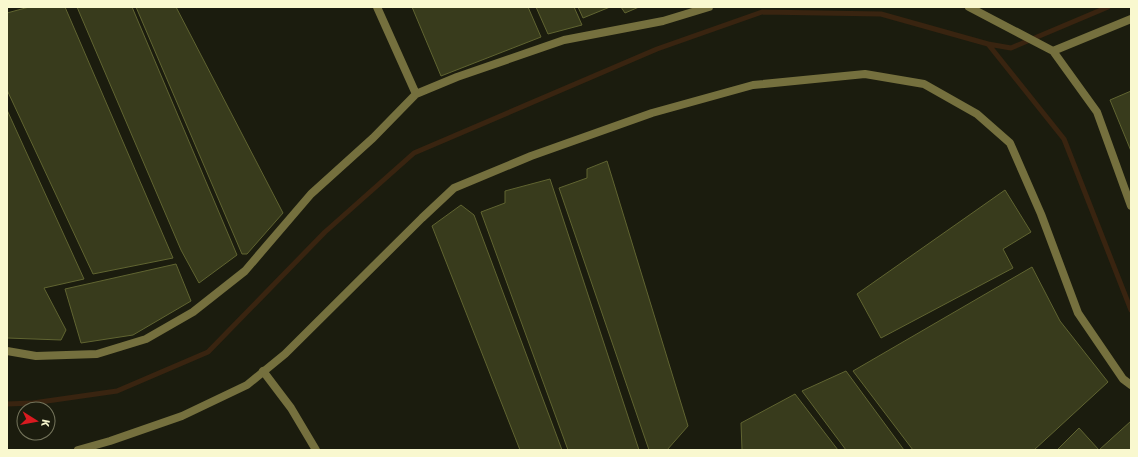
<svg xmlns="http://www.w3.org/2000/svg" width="1138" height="457" viewBox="0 0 1138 457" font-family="'Fira Sans',sans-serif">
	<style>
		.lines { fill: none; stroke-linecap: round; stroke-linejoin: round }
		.stream { stroke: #392410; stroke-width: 5 }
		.building { fill: #383b1c; stroke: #606431 }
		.minor { stroke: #75703e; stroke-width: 8 }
		.tertiary { stroke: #75703e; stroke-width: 8 }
	</style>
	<rect width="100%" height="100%" fill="#1b1c0e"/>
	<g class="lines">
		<path class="stream" d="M988,44L1011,48L1108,7
			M7,404L33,403L117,391L208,352L325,232L414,153L657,49L762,12L881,14L988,44L1064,139L1131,310"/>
	</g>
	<path class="building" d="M29,7H65L173,258L93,274L7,90V13Z
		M77,7H132L237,255L199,283L181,250Z
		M136,7H176L283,213L247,254H242Z
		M412,7H528L541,37L441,76Z
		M536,7H574L582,25L548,34Z
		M578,7H610L583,18Z
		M621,7H639L625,13Z
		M1131,91V151L1110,100Z
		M7,110L84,279L44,288L66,330L61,340L7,338Z
		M607,161L688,426L667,450H649L559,188L587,178V169Z
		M550,179L639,450H568L481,212L505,203V191Z
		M1005,190L1031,232L1003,249L1013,268L881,338L857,294Z
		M461,205L474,215L562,450H520L432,226Z
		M176,264L191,301L133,335L81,343L65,289Z
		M1032,267L1060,321L1108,382L1034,450H913L853,371Z
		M846,371L904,450H846L802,391Z
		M795,394L838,450H742L741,423Z
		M1131,421V450H1057L1079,428L1099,450Z"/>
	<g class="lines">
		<path class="minor" d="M377,7L416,94
			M969,7L1053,51L1097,112L1131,206
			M1053,51L1131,19
			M7,351L36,356L97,354L146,339L193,312L245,271L311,194L373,138L416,94L457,77L564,40L663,21L709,7
			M263,371L291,408L316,450"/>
		<path class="tertiary" d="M78,450L110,441L182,416L247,385L285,354L422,218L454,188L531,156L652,113L753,85L865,74L924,84L977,114L1010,143L1041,214L1078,313L1123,379L1131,385"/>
	</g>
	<rect width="1138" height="457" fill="none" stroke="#f9f8cf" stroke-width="16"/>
	<g transform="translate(36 421) rotate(101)"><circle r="19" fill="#1b1c0e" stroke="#74745b"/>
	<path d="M0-3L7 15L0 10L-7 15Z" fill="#d91a20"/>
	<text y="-6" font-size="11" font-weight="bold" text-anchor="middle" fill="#f9f8cf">K</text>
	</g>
</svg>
